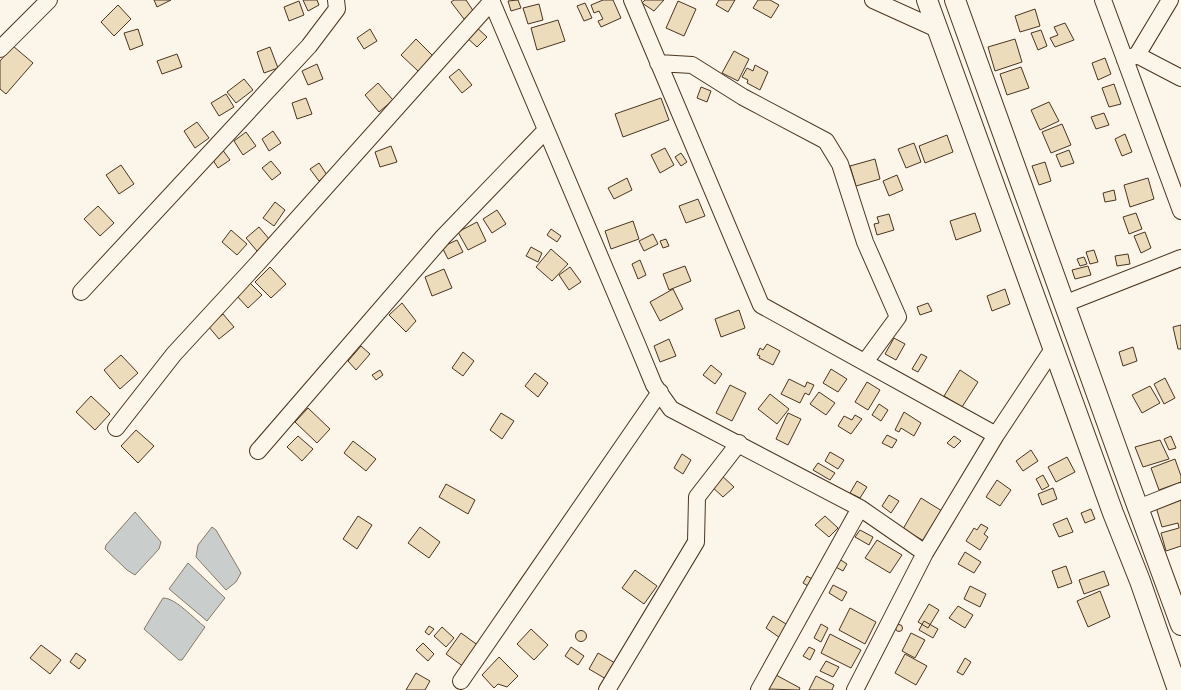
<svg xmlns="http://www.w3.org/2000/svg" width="1181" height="690" viewBox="0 0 1181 690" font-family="'Sofia Sans Condensed',sans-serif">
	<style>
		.water { fill: #c9cecd; stroke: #887966 }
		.building { fill: #ecdcbc; stroke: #4a3520 }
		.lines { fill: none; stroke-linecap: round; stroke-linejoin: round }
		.minor-casing { stroke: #4a3520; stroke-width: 18 }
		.major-casing { stroke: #4a3520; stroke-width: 22 }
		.minor { stroke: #fbf6e9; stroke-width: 16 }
		.major { stroke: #fbf6e9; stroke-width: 20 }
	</style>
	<rect width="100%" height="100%" fill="#fbf6e9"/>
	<path class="water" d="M135,512L161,542L159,549L135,575L127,570L105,549L106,545Z
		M212,527L216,530L241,573L236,582L226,590L196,557L198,545Z
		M188,563L225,598L207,621L169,589Z
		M163,598C176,598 194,619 205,627L182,660H179L144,629Z"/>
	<path class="building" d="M154,0H171L157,7Z
		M303,0H317L319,5L308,11Z
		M454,0H466L474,12L464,19L451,2Z
		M518,0L521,8L511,11L508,1Z
		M603,0H613L621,18L601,27L598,21L603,19L599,11L594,13L591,5Z
		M645,0H664L654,11L642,3Z
		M719,0H735L728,12L716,5Z
		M758,0H770L779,5L771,18L753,8Z
		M299,1L304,15L289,21L284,7Z
		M678,1L696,9L684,36L666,28Z
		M585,3L592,18L584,21L577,6Z
		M539,4L543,20L528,24L523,8Z
		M118,5L131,19L114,36L101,22Z
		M1035,9L1040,26L1020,32L1015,16Z
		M558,20L565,41L537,50L531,28Z
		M1065,23L1074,40L1055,47L1050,38L1058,35L1054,27Z
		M474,25L487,37L477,47L464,35Z
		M138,29L143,45L130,50L124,33Z
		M370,29L377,41L364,49L357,38Z
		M1041,30L1047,46L1038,50L1031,33Z
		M416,39L433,56L418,71L401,55Z
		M1015,39L1022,62L995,71L988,47Z
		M13,46L33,63L6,94L0,89V61Z
		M270,47L278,68L264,73L257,52Z
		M734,51L749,59L738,81L722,73Z
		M177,54L182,67L162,74L157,61Z
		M1105,58L1111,74L1098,80L1092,63Z
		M317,64L323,79L308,85L302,71Z
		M755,65L768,72L760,90L747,83L748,80L742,77L747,68L753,71Z
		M1021,67L1029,88L1007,95L1000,74Z
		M459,69L472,85L462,93L449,77Z
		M244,79L253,90L236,103L227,92Z
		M378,83L393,100L379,112L365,95Z
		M1114,84L1121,104L1109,107L1102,88Z
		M701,87L711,91L707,102L697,98Z
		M226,94L234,107L219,116L211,103Z
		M306,98L312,114L297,119L292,103Z
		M661,98L669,120L623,137L615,114Z
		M1049,102L1059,121L1040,130L1031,110Z
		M1104,113L1109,125L1096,129L1091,117Z
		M197,122L209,138L195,148L184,131Z
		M1062,124L1071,145L1051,153L1042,132Z
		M273,131L281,143L269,151L262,139Z
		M246,132L256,146L243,155L234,141Z
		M1125,134L1132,152L1122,156L1115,139Z
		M947,135L953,152L925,163L919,146Z
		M914,143L921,162L906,168L898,149Z
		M391,146L397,162L380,167L375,152Z
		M665,148L674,165L660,173L651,155Z
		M222,149L230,160L218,168L211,157Z
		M1069,150L1074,163L1061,167L1056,155Z
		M681,153L687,162L681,166L675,157Z
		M875,159L880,179L856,186L850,166Z
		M271,161L281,173L272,180L262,168Z
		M1045,162L1051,181L1039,185L1032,166Z
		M319,163L327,175L319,181L310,169Z
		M121,165L134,184L119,194L106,175Z
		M897,175L903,190L889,196L883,181Z
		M627,178L632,190L614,199L608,188Z
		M1148,178L1154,199L1130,207L1124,185Z
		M1114,190L1116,200L1105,202L1103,193Z
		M698,199L705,216L686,223L679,206Z
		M275,202L285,210L274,226L263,218Z
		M98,206L114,223L100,236L84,219Z
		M497,210L506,224L492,233L483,219Z
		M975,213L981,231L956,240L950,221Z
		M1136,213L1142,229L1129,234L1123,217Z
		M889,214L894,230L877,235L874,224L879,223L877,217Z
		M633,221L639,239L611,249L605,231Z
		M477,222L486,241L468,250L458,232Z
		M259,227L270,240L257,251L246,238Z
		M551,229L561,236L557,242L547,235Z
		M231,230L247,244L237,255L222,242Z
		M1145,232L1151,248L1141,253L1134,236Z
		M653,234L658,244L644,251L639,241Z
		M666,239L669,246L663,248L660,241Z
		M457,240L463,252L448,259L442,247Z
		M531,247L542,253L538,262L526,256Z
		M551,249L568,264L552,281L536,267Z
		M1094,250L1098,262L1090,264L1086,252Z
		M1128,254L1130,264L1117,266L1115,256Z
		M1084,257L1087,264L1080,266L1077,259Z
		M640,260L646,275L638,279L632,264Z
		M685,266L691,281L669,290L663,274Z
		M1088,266L1091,275L1075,279L1072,270Z
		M270,267L286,284L271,298L255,282Z
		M570,267L581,282L569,290L559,275Z
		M444,269L452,288L432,296L425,277Z
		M249,282L262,295L248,308L236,295Z
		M673,289L683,309L660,321L650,302Z
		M1005,289L1010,304L992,311L987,296Z
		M402,303L416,321L406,332L389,315Z
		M928,303L932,311L920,315L917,307Z
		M739,310L745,328L721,337L715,319Z
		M223,314L234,327L219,339L208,326Z
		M1181,325V349H1178L1173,327Z
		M894,338L905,344L896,360L885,354Z
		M669,339L676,356L660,362L654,346Z
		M767,344L780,351L773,365L759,358L760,356L757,355L760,348L763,350Z
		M361,346L370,354L356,370L348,361Z
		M1133,347L1137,361L1123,366L1119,352Z
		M463,352L474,361L463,376L452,368Z
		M921,354L927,357L918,372L912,369Z
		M121,355L138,373L120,389L104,370Z
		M711,365L722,374L715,384L703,375Z
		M831,369L847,379L838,392L823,383Z
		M380,370L383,375L376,380L372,375Z
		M960,370L978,382L962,407L944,396Z
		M535,373L548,383L538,397L525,386Z
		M1165,378L1175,398L1164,404L1154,384Z
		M789,379L805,387L807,382L814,385L809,395L805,393L800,403L781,394Z
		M867,382L880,390L868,410L855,402Z
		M730,385L746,393L732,421L716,413Z
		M1150,386L1160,403L1142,413L1132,395Z
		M819,392L835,403L826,415L810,404Z
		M770,394L789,409L777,424L758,409Z
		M91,396L110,414L95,430L76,412Z
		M879,404L888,410L881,421L872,415Z
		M308,408L330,429L317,443L295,422Z
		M904,412L921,423L914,436L901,428L899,432L895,430Z
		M501,413L514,421L502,439L490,430Z
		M788,413L801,419L788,445L776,439Z
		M855,415L862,419L851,434L838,426L844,416L852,420Z
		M136,430L154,446L138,463L121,446Z
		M887,435L897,440L892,448L882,443Z
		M298,436L313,449L302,461L287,447Z
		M954,436L961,441L954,448L947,443Z
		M1171,436L1176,448L1169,450L1164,439Z
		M1160,440L1169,459L1143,467L1135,447Z
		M353,441L376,459L366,471L344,453Z
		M1031,450L1038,461L1023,471L1016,461Z
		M830,452L844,460L838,469L825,461Z
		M682,454L691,460L683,474L674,468Z
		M1067,457L1075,472L1056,482L1048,467Z
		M1175,459L1181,476V482L1159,490L1151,468Z
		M818,463L835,473L830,480L813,470Z
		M721,475L734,487L723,497L710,485Z
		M1043,475L1049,486L1042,490L1036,479Z
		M997,480L1011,490L1000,506L986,497Z
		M857,481L867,487L860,498L850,493Z
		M446,484L475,500L468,514L439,497Z
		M1053,488L1057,499L1042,505L1038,494Z
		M889,495L899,501L891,513L882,506Z
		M921,498L942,511L924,541L903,529Z
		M1181,500V546L1166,551L1161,533L1179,528L1178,523L1162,527L1156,507Z
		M1091,509L1095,519L1085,523L1081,513Z
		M358,516L372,525L357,549L343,539Z
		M825,516L838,528L829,537L815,525Z
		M1067,518L1073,532L1059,537L1053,524Z
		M981,524L988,528L984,534L988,537L980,550L966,541L974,528L977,530Z
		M420,527L440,542L429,558L408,543Z
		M860,530L873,537L869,545L855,537Z
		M877,540L902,555L890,573L865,558Z
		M965,552L981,562L974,573L958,564Z
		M836,557L847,564L843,571L832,565Z
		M1066,566L1072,583L1058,588L1052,571Z
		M635,570L657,586L644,604L622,588Z
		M1104,571L1109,585L1084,594L1079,580Z
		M807,576L812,579L808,586L803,583Z
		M833,585L847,592L842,601L829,593Z
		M970,586L986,594L980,607L964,599Z
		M1100,591L1110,617L1088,627L1077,601Z
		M929,604L939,610L928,628L918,622Z
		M958,606L973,615L965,628L949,618Z
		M850,608L876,622L865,644L839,630Z
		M773,616L791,627L783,640L766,628Z
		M924,621L938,629L933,638L919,630Z
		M821,624L828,628L821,642L814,638Z
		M895.5 628a3.5 3.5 0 1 1 7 0a3.5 3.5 0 1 1-7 0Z
		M429,626L434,629L429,635L425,632Z
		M442,627L454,638L446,647L434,636Z
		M531,629L548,645L534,660L517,644Z
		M575.5 636a5.5 5.5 0 1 1 11 0a5.5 5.5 0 1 1-11 0Z
		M461,633L479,646L464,667L446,654Z
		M911,633L925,640L915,658L902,651Z
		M830,634L861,650L851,668L821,653Z
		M423,643L434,654L428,661L416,650Z
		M41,645L61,660L50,674L30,658Z
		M571,647L584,656L578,665L565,656Z
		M809,647L815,650L810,660L803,656Z
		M76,653L86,660L79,669L70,662Z
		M598,653L615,663L606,679L589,669Z
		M905,654L927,666L916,685L895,673Z
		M499,657L518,676L507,687L498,684L494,688L482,675Z
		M965,658L971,662L963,675L957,672Z
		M826,661L839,667L833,677L820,671Z
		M416,673L430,681L425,690H406Z
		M776,675L800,688L799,690L768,689Z
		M816,676L834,685L832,690H809Z"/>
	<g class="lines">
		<defs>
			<path id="minor" d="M491,0L637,344L654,385L671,409L860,508L925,553
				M632,0L761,305L996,435
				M873,0L937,29
				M1103,0L1181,211
				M0,49L49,0
				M1137,55L1181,78
				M1125,60L1137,55L1170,0
				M658,63L692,65L743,97L826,141L840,164L865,242L898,317L865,362
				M81,292L309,46L337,9L336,0
				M1064,304L1181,258
				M116,428L174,354L257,264L492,1
				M258,451L443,237L546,130
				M1138,508L1181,491
				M461,681L660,392
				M607,690L696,542L697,497L739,443
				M759,690L860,508
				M855,690L925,553L996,435L1053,349"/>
			<path id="major" d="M927,0L1113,513L1140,581L1178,690
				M955,0L1130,486L1181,625"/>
		</defs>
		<use href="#minor" class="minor-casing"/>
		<use href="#major" class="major-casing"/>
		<use href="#minor" class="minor"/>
		<use href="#major" class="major"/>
	</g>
</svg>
